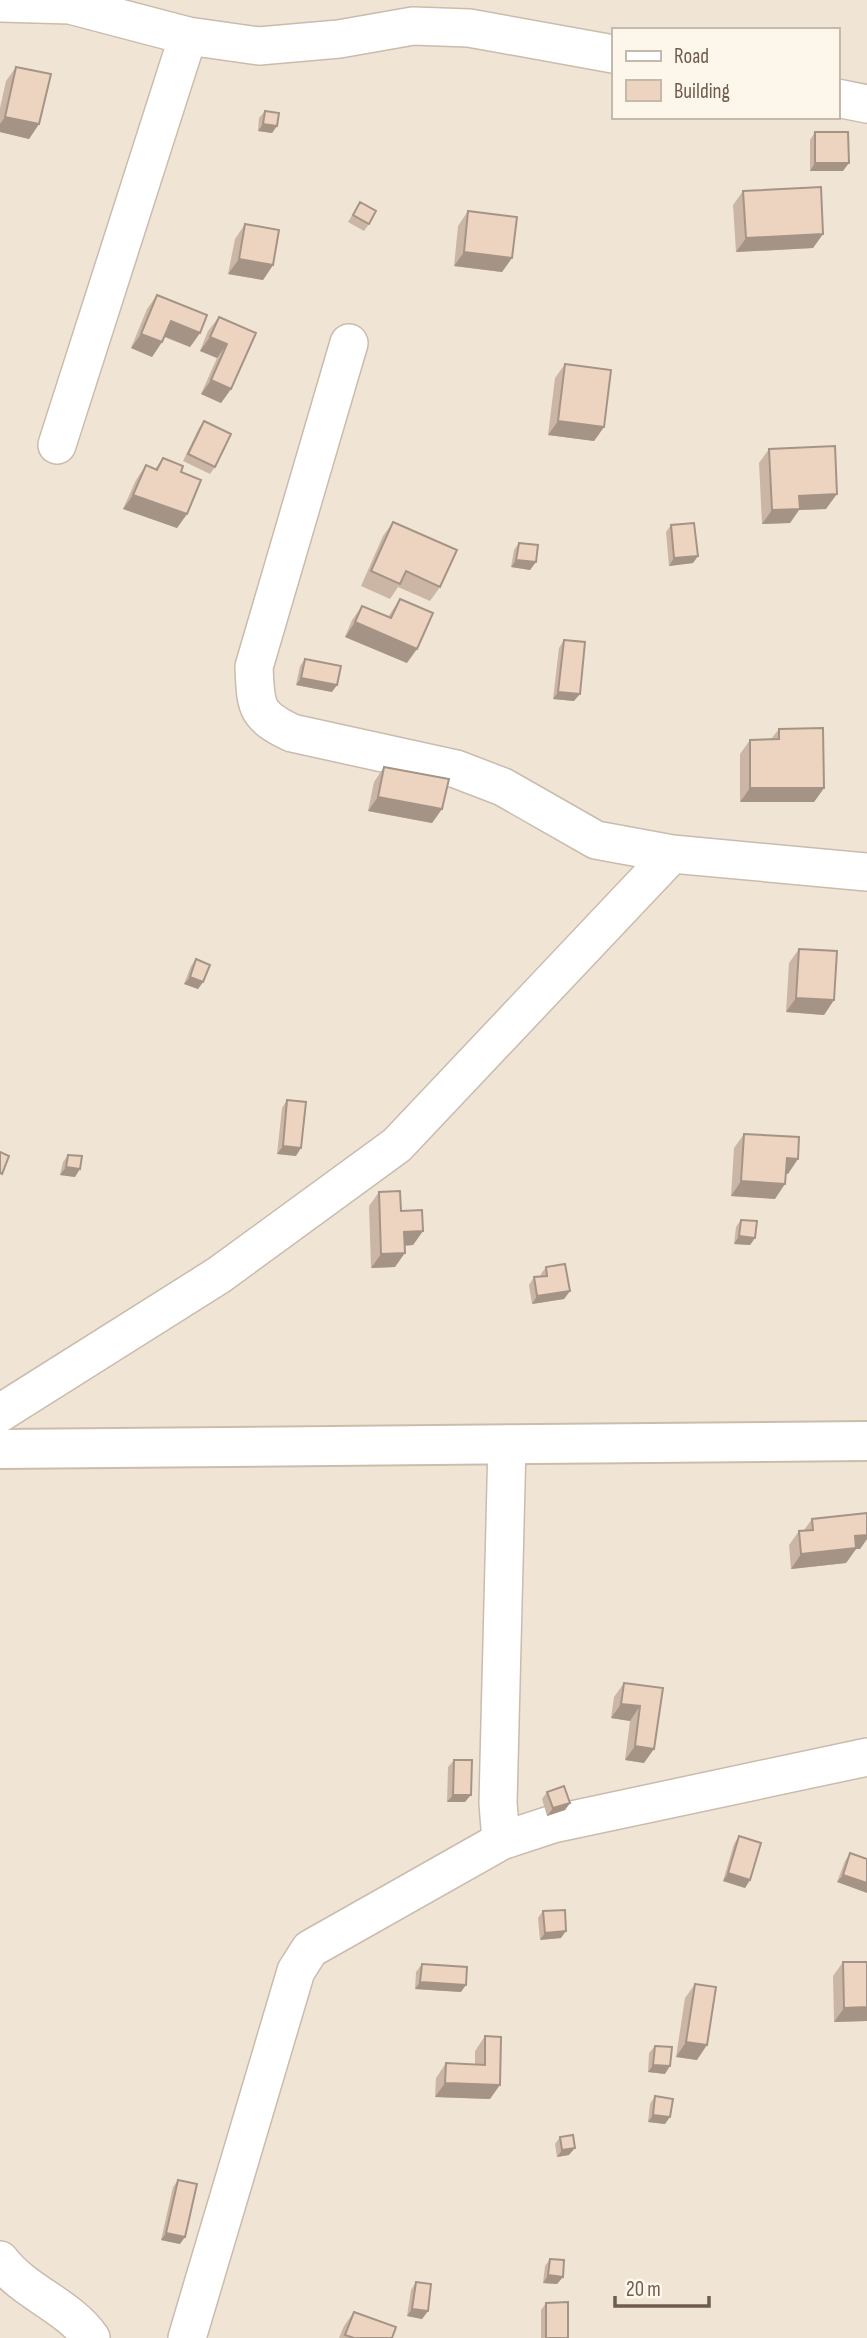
<svg xmlns="http://www.w3.org/2000/svg" width="867" height="2338" viewBox="0 0 867 2338" font-family="'Sofia Sans Condensed',sans-serif">
	<style>
		.residential { fill: #f0e5d5; fill-rule: evenodd }
		.lines { fill: none; stroke-linecap: round; stroke-linejoin: round }
		.street-casing { stroke: #cabbad; stroke-width: 40 }
		.secondary-casing { stroke: #ccbcab; stroke-width: 42 }
		.street { stroke: #fff; stroke-width: 37 }
		.secondary { stroke: #fff; stroke-width: 38 }
		.wall { fill: #cbb6a5 }
		.shaded-wall { fill: #a59486 }
		.building { fill: #ecd4c0; stroke: #a59486; stroke-width: 2 }
	</style>
	<rect width="100%" height="100%" fill="#faf3e5"/>
	<path class="residential" d="M0,0H867V2338H0ZM613,30H837V117H613Z"/>
	<g class="lines">
		<defs>
			<path id="street" d="M0,3L70,5L188,36L259,46L339,39L413,26L469,28L613,54
				M837,98L867,104
				M349,343L254,667C256,706 254,715 292,733L456,769L503,787L596,840L672,854L867,872
				M57,445L188,36
				M0,1413L219,1275L397,1145L672,854
				M501,1841L498,1803L507,1444
				M0,2260C25,2293 68,2305 91,2338
				M187,2338L296,1971L310,1949L501,1841L553,1824L867,1757"/>
			<path id="secondary" d="M0,1449L867,1441"/>
		</defs>
		<use href="#street" class="street-casing"/>
		<use href="#secondary" class="secondary-casing"/>
		<use href="#street" class="street"/>
		<use href="#secondary" class="secondary"/>
	</g>
	<path class="wall" d="M16,67L39,124L29,139L0,132V108L6,81Z
		M265,111L277,126L272,133L258,131L259,118Z
		M815,132L843,171H810V140Z
		M743,191L823,234L813,248L736,252L733,205Z
		M360,202L369,224L364,231L348,222Z
		M468,211L512,258L502,272L454,266L458,226Z
		M245,224L273,265L263,280L228,274L235,239Z
		M157,295L200,333L190,347L164,337L162,342L152,357L131,348L147,309Z
		M219,317L256,333L231,389L221,403L201,394L217,358L200,351L208,331Z
		M565,364L604,427L594,441L548,435L555,378Z
		M204,421L215,467L210,474L183,461L199,428Z
		M769,449L826,509L799,510L790,523L762,524L759,463Z
		M163,458L181,472L187,514L177,528L123,509L136,480L146,465L155,469Z
		M393,522L440,587L430,601L398,587L390,599L361,586L383,536Z
		M671,525L698,556L693,563L669,566L666,532Z
		M519,543L536,562L530,570L511,567L514,550Z
		M400,599L407,663L345,637L352,620L362,606L388,617Z
		M564,640L574,701L553,699L559,648Z
		M305,659L332,692L296,685L300,666Z
		M779,729L824,788L814,802H740V754L750,740L771,739Z
		M384,767L442,809L432,823L368,811L374,782Z
		M799,949L834,1000L824,1015L786,1012L789,963Z
		M196,959L203,982L198,989L184,984L191,966Z
		M287,1100L296,1156L277,1154L282,1108Z
		M744,1134L788,1174L786,1173L775,1199L731,1196L734,1148Z
		M68,1155L75,1177L60,1175L63,1162Z
		M379,1192L401,1211L423,1231L413,1245L405,1246L395,1267L371,1268L369,1206Z
		M741,1220L755,1238L750,1245L734,1244L736,1227Z
		M546,1267L570,1291L564,1299L532,1304L529,1285L534,1277L541,1276V1274Z
		M867,1513V1539L860,1549H856L846,1563L791,1569L789,1545L799,1531L804,1530L812,1519Z
		M624,1683L663,1688L644,1763L625,1760L630,1721L611,1718L614,1697Z
		M454,1760L465,1802H447L448,1767Z
		M547,1792L570,1803L565,1810L547,1816L542,1799Z
		M739,1836L750,1880L745,1888L723,1881L734,1844Z
		M850,1853L867,1859L837,1882L845,1861Z
		M543,1911L561,1938L540,1940L538,1918Z
		M843,1962L867,2021L834,2022L833,1976Z
		M422,1964L461,1992L415,1989L416,1972Z
		M695,1984L697,2060L676,2057L685,1998Z
		M485,2036L490,2099L435,2097L436,2078L446,2063L475,2065V2051Z
		M655,2046L665,2074L648,2072L649,2053Z
		M655,2096L665,2124L648,2122L650,2104Z
		M560,2137L569,2155L557,2157L555,2144Z
		M178,2180L180,2244L161,2240L173,2187Z
		M550,2259L563,2277L557,2284L543,2283L545,2266Z
		M416,2282L428,2311L422,2319L407,2316L411,2290Z
		M546,2303L568,2338H541V2310Z
		M354,2312L392,2338H339L344,2326Z"/>
	<path class="shaded-wall" d="M5,117L39,124L29,139L0,132V124Z
		M263,124L277,126L272,133L258,131Z
		M815,163H849L843,171H810Z
		M823,234L813,248L736,252L746,238Z
		M464,252L512,258L502,272L454,266Z
		M239,259L273,265L263,280L228,274Z
		M171,321L200,333L190,347L161,335Z
		M141,334L162,342L152,357L131,348Z
		M210,337L227,344L217,358L200,351Z
		M211,380L231,389L221,403L201,394Z
		M558,421L604,427L594,441L548,435Z
		M837,494L826,509L799,510L790,523L762,524L772,510L799,496Z
		M133,495L187,514L177,528L123,509Z
		M698,556L693,563L669,566L674,558Z
		M516,560L536,562L530,570L511,567Z
		M355,622L417,649L407,663L345,637Z
		M301,678L337,685L332,692L296,685Z
		M558,692L580,694L574,701L553,699Z
		M750,788H824L814,802H740Z
		M378,797L442,809L432,823L368,811Z
		M190,977L203,982L198,989L184,984Z
		M796,998L834,1000L824,1015L786,1012Z
		M283,1146L301,1148L296,1156L277,1154Z
		M787,1158L798,1159L788,1174L777,1173Z
		M66,1167L80,1169L75,1177L60,1175Z
		M741,1181L785,1184L775,1199L731,1196Z
		M423,1231L413,1245L394,1246L404,1232Z
		M739,1236L755,1238L750,1245L734,1244Z
		M405,1253L395,1267L371,1268L381,1254Z
		M570,1291L564,1299L532,1304L537,1296Z
		M867,1535V1539L860,1549H856L846,1563L791,1569L801,1554L855,1536Z
		M621,1704L640,1706L630,1721L611,1718Z
		M635,1746L654,1749L644,1763L625,1760Z
		M453,1795H471L465,1802H447Z
		M570,1803L565,1810L547,1816L553,1808Z
		M728,1873L750,1880L745,1888L723,1881Z
		M843,1875L867,1883V1893L837,1882Z
		M566,1931L561,1938L540,1940L545,1933Z
		M420,1982L466,1985L461,1992L415,1989Z
		M867,2007V2021L834,2022L844,2008Z
		M686,2042L707,2045L697,2060L676,2057Z
		M653,2065L670,2066L665,2074L648,2072Z
		M445,2083L500,2085L490,2099L435,2097Z
		M653,2115L670,2117L665,2124L648,2122Z
		M575,2148L569,2155L557,2157L562,2150Z
		M166,2233L185,2237L180,2244L161,2240Z
		M548,2275L563,2277L557,2284L543,2283Z
		M412,2309L428,2311L422,2319L407,2316Z"/>
	<path class="building" d="M16,67L51,74L39,124L5,117Z
		M265,111L279,113L277,126L263,124Z
		M815,132H848L849,163H815Z
		M821,187L823,234L746,238L743,191Z
		M360,202L376,211L369,224L353,215Z
		M468,211L517,217L512,258L464,252Z
		M245,224L279,230L273,265L239,259Z
		M157,295L207,315L200,333L171,321L162,342L141,334Z
		M219,317L256,333L231,389L211,380L227,344L210,337Z
		M565,364L611,370L604,427L558,421Z
		M204,421L231,434L215,467L188,454Z
		M835,446L837,494L799,496L800,509L772,510L769,449Z
		M163,458L183,466L181,472L201,480L187,514L133,495L146,465L157,470Z
		M393,522L457,550L440,587L406,571L400,584L371,571Z
		M694,523L698,556L674,558L671,525Z
		M519,543L538,545L536,562L516,560Z
		M400,599L433,613L417,649L355,622L362,606L391,618Z
		M564,640L585,642L580,694L558,692Z
		M305,659L341,666L337,685L301,678Z
		M823,728L824,788H750V740L779,739V729Z
		M384,767L449,779L442,809L378,797Z
		M799,949L837,951L834,1000L796,998Z
		M196,959L210,965L203,982L190,977Z
		M287,1100L306,1102L301,1148L283,1146Z
		M744,1134L799,1137L798,1159L787,1158L785,1184L741,1181Z
		M0,1152L9,1156L2,1174L0,1173Z
		M68,1155L82,1156L80,1169L66,1167Z
		M400,1191L401,1211L422,1210L423,1231L404,1232L405,1253L381,1254L379,1192Z
		M741,1220L757,1221L755,1238L739,1236Z
		M565,1264L570,1291L537,1296L534,1277L547,1276L546,1267Z
		M867,1513V1535L855,1536L856,1548L801,1554L799,1531L813,1530L812,1519Z
		M624,1683L663,1688L654,1749L635,1746L640,1706L621,1704Z
		M454,1760H472L471,1795H453Z
		M564,1786L570,1803L553,1808L547,1792Z
		M739,1836L761,1843L750,1880L728,1873Z
		M850,1853L867,1859V1883L843,1875Z
		M565,1910L566,1931L545,1933L543,1911Z
		M843,1962H867V2007L844,2008Z
		M422,1964L467,1967L466,1985L420,1982Z
		M695,1984L716,1987L707,2045L686,2042Z
		M485,2036L501,2037L500,2085L445,2083L446,2063L485,2065Z
		M655,2046L672,2047L670,2066L653,2065Z
		M655,2096L673,2099L670,2117L653,2115Z
		M573,2135L575,2148L562,2150L560,2137Z
		M178,2180L197,2184L185,2237L166,2233Z
		M550,2259L564,2260L563,2277L548,2275Z
		M416,2282L431,2284L428,2311L412,2309Z
		M568,2302V2338H546V2303Z
		M354,2312L396,2327L392,2338H354L345,2335Z"/>
	<rect x="612" y="28" width="228" height="91" fill="#fdf7eb" stroke="#c5b9ac" stroke-width="2"/>
	<rect x="626" y="51" width="35" height="10" fill="#ffffff" stroke="#c5b9ac" stroke-width="2"/>
	<text x="674" y="63" font-size="21" fill="#705c4d">Road</text>
	<rect x="626" y="80" width="35" height="21" fill="#ecd4c0" stroke="#c5b9ac" stroke-width="2"/>
	<text x="674" y="98" font-size="21" fill="#705c4d">Building</text>
	<path d="M615 2296v10h94v-10" fill="none" stroke="#705c4d" stroke-width="3.5"/>
	<text x="626" y="2296" font-size="21" fill="#705c4d" stroke="#fdf7eb" stroke-width="5" paint-order="stroke">20 m</text>
</svg>
